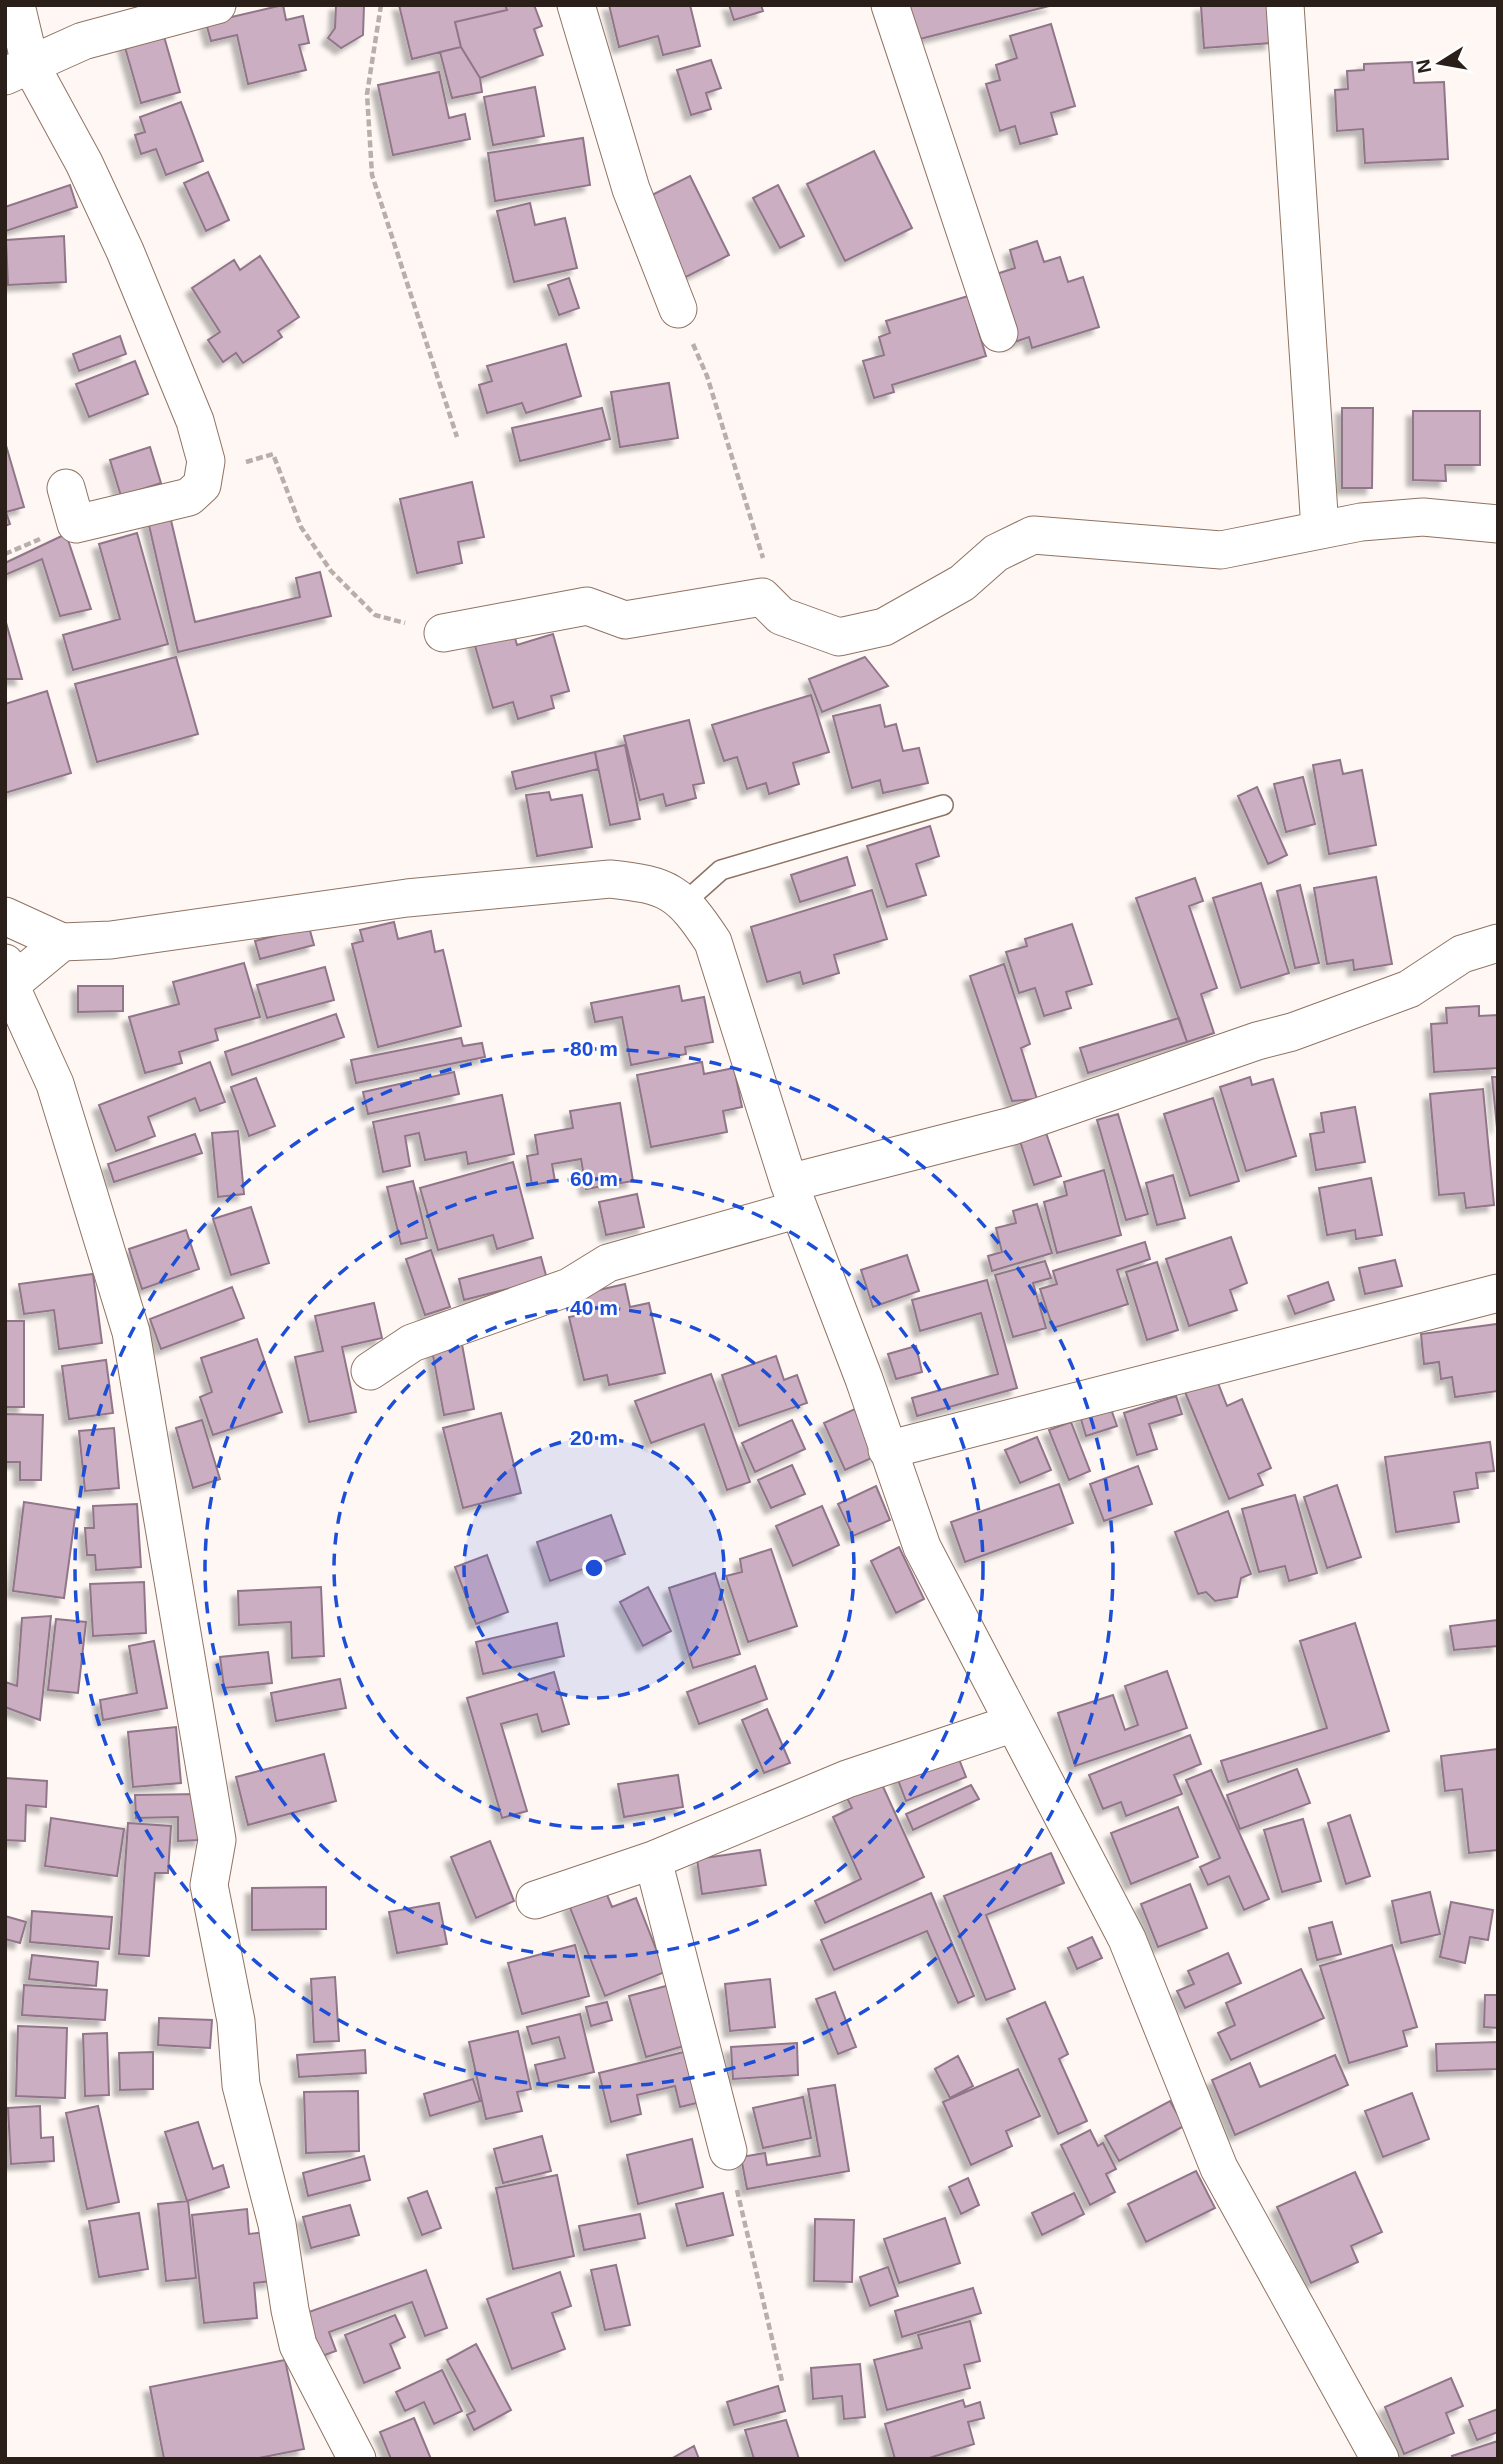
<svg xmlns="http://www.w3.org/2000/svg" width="1503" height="2464" viewBox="0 0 1503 2464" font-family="Arial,sans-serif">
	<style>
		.building { fill: #cbaec2; stroke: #917689; stroke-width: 2; filter: url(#shadow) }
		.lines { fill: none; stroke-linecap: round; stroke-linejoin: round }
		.lane-casing { stroke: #8f7363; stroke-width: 22 }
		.street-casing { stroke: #8f7363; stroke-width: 39 }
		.path { stroke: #b8afab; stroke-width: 4.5; stroke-dasharray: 7 3.5; stroke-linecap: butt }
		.lane { stroke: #fff; stroke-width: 19 }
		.street { stroke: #fff; stroke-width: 37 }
		.ring { fill: none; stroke: #1d4ed8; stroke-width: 3.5; stroke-dasharray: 12 9 }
		.centre { fill: #1d4ed8; stroke: #fff; stroke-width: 3.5 }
		.ring-label { font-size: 21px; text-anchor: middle; font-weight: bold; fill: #1d4ed8; stroke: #fff; stroke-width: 5; stroke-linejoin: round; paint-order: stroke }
	</style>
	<defs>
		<filter id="shadow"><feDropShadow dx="-6" dy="6" stdDeviation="2" flood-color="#0004"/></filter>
	</defs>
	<rect width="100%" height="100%" fill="#fef7f4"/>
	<path class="building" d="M283,5L286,20L303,16L309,43L299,45L306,70L248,84L237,35L211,41L206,23Z
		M336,5H364L363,35L341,48L328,38L335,28Z
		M399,5H505L507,10L455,22L461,47L412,59Z
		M505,5H534L542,26L534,29L543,55L480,78L461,47L455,22L507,10Z
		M609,5H690L700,46L663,55L658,36L619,47Z
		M729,5H761L763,11L734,20Z
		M903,5H1053L912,41Z
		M1269,5L1271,43L1204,48L1201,6Z
		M1051,24L1075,106L1051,113L1057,134L1020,144L1015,126L1000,131L986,84L1000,80L996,65L1017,58L1010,36Z
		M163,33L180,92L141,103L124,44Z
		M461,47L480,78L482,92L452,98L440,52Z
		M711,60L721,88L706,93L711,109L691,115L677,70Z
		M1412,62L1414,83L1444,82L1448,159L1365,163L1363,129L1337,131L1335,90L1348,89L1347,71L1364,70V64Z
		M439,72L449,118L465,114L470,139L393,155L378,85Z
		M535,87L544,136L493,145L484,97Z
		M181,102L203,161L166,175L156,149L141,154L135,135L145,132L140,117Z
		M583,138L590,185L495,201L488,153Z
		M874,151L912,228L845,261L807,184Z
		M208,172L229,220L206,231L184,183Z
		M690,176L729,255L682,279L644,199Z
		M70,185L77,207L6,231L5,207Z
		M778,185L804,236L780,248L753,198Z
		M530,203L535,225L565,218L577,268L514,282L497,211Z
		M64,236L66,282L8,285L6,240Z
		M1037,241L1044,262L1060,257L1068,282L1083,277L1099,327L1032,348L1029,337L1009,344L987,277L1015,268L1010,250Z
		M260,256L299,317L278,331L282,337L243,363L236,353L223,362L208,340L220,332L192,288L234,260L240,270Z
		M569,278L579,308L559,315L548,285Z
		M968,296L986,356L892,385L894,392L874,398L863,361L884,355L879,337L890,333L886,321Z
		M120,336L126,354L79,371L73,354Z
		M566,344L581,396L526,413L522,403L487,413L479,385L492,381L487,366Z
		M135,361L148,394L89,417L76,384Z
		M669,383L678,438L620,447L611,392Z
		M602,408L610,439L520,461L512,428Z
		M1342,408H1373L1372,488H1342Z
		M1413,411H1480V465H1445L1446,481L1413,480Z
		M5,442L24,507L6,512L10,524L5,526Z
		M150,447L161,483L121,496L110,460Z
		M472,482L484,537L458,542L462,563L417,573L400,499Z
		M170,516L195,622L300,597L296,578L320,572L331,616L178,652L148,521Z
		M137,533L168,644L73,670L63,635L120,619L99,544Z
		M66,534L91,609L60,616L42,559L5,575V563Z
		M5,619L22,679H5Z
		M512,628L517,645L553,634L569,691L551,696L554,708L518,719L513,702L493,708L473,639Z
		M176,657L198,734L97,762L75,684Z
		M865,657L888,686L822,712L809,679Z
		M47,691L71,773L5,793V704Z
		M811,695L829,752L793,763L799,784L769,794L766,783L747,789L737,757L724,761L712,725Z
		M880,705L885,727L896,724L903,751L919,748L928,783L883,793L880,780L852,788L833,716Z
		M689,720L704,783L693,785L696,798L666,806L663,794L640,800L624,736Z
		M625,745L640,819L610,825L595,752Z
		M595,752L598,769L516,789L512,772Z
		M1340,760L1343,774L1362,770L1376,845L1329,854L1313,765Z
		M1303,777L1315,824L1286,832L1274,784Z
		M1257,787L1287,855L1268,864L1238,796Z
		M549,792L551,800L582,795L592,847L537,856L526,795Z
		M930,826L939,856L916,864L926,895L887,907L867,846Z
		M847,857L855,885L800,902L791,875Z
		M1376,877L1392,964L1354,970L1353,960L1327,964L1314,888Z
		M1195,878L1203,901L1189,906L1217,988L1201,994L1214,1033L1187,1042L1136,898Z
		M1261,883L1289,973L1241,988L1213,898Z
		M1300,885L1319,963L1295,968L1277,891Z
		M872,890L887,939L834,955L839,973L803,984L800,972L767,982L751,927Z
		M394,922L398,939L431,931L435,952L443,950L461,1026L378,1047L352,944L363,941L360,930Z
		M1072,924L1092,984L1066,992L1071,1008L1044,1016L1035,988L1019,993L1006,952L1027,946L1025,939Z
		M309,927L314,945L260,959L255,941Z
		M244,963L260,1017L215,1029L218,1040L179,1052L182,1063L145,1073L129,1017L179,1004L173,982Z
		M1004,964L1030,1044L1021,1048L1037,1099L1012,1101L970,976Z
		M325,967L334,1000L267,1018L257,985Z
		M78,986H123V1011L78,1012Z
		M679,986L682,1001L704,997L713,1042L685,1047L686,1054L631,1065L622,1017L595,1022L591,1003Z
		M1479,1006V1016L1498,1015V1068L1434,1072L1431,1024L1447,1023L1446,1008Z
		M336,1014L344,1037L232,1075L225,1052Z
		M1179,1018L1187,1042L1088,1073L1080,1048Z
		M461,1038L463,1046L482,1043L485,1057L356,1083L351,1060Z
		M210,1062L225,1102L200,1111L195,1098L148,1117L155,1136L116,1151L99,1105Z
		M702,1062L704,1074L734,1068L742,1107L723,1111L727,1132L651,1147L637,1075Z
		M454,1072L459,1094L368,1114L363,1092Z
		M1250,1077L1252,1085L1273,1079L1296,1156L1246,1171L1220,1087Z
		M1492,1077H1498L1497,1128Z
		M256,1078L275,1126L249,1136L231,1087Z
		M1483,1089L1494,1205L1466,1208L1464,1193L1439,1195L1430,1094Z
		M502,1095L514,1154L468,1164L466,1152L425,1160L419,1133L405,1136L410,1166L383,1172L373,1122Z
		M1213,1098L1239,1181L1190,1196L1164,1114Z
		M620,1103L633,1181L586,1189L581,1159L552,1164L555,1181L532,1185L527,1156L538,1154L535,1135L573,1128L570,1111Z
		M1355,1107L1365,1162L1316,1170L1310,1134L1324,1132L1321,1113Z
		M1118,1114L1148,1214L1126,1220L1097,1120Z
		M1045,1130L1061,1176L1034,1185L1019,1138Z
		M238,1131L244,1194L218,1197L212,1133Z
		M195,1134L202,1153L114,1182L108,1164Z
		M513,1162L533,1238L497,1249L493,1235L438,1250L420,1188Z
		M1104,1170L1121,1235L1057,1253L1044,1202L1067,1195L1064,1182Z
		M1173,1175L1185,1218L1157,1225L1146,1183Z
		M1371,1178L1382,1235L1356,1239L1355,1230L1327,1235L1319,1188Z
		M413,1181L427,1238L401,1244L387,1187Z
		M637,1194L644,1227L606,1235L599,1202Z
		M1037,1204L1052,1253L992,1271L988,1256L1002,1252L996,1228L1016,1223L1013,1211Z
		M251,1207L269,1263L231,1275L213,1219Z
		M186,1230L199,1269L142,1289L129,1249Z
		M1231,1237L1247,1283L1230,1290L1237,1310L1189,1326L1166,1259Z
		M1145,1242L1150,1259L1117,1270L1128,1304L1053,1328L1040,1289L1057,1284L1053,1271Z
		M431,1250L450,1307L425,1315L406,1259Z
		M907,1255L919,1291L873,1307L861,1270Z
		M541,1257L547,1279L464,1300L459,1279Z
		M1395,1260L1402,1286L1365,1294L1359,1268Z
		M1045,1261L1051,1278L1033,1283L1046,1328L1013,1337L995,1275Z
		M1157,1262L1178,1330L1147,1340L1126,1272Z
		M93,1274L102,1343L59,1349L54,1310L24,1314L19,1284Z
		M987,1280L1017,1388L917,1416L912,1398L998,1374L981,1313L920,1331L912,1300Z
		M1328,1282L1334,1300L1295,1314L1288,1296Z
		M625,1284L630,1307L649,1303L665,1373L609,1385L607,1375L584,1380L569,1317L591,1313L586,1293Z
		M232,1287L244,1318L161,1349L150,1319Z
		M374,1303L382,1338L342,1347L356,1412L309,1422L295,1357L323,1351L315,1316Z
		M5,1321H24V1407H5Z
		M1497,1324L1498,1391L1455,1397L1452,1377L1441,1379L1439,1362L1424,1364L1421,1334Z
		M257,1339L282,1412L213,1435L200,1397L212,1392L201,1358Z
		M461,1339L474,1409L444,1415L431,1345Z
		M916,1346L922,1372L896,1379L888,1354Z
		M776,1356L784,1380L797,1375L807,1403L739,1426L722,1375Z
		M106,1360L113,1413L69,1419L62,1366Z
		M711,1374L750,1482L727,1490L704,1424L651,1443L635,1401Z
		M1216,1378L1227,1406L1242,1399L1271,1468L1258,1474L1263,1485L1229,1499L1185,1392Z
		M1176,1396L1182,1414L1149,1424L1157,1449L1137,1455L1124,1413Z
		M1110,1406L1117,1426L1086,1436L1080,1416Z
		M855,1409L876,1456L845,1470L824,1423Z
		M501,1413L521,1493L463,1508L443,1428Z
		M5,1414L43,1415L41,1480H20V1462H5Z
		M202,1420L220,1479L193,1488L176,1428Z
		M792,1420L805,1449L755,1472L742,1443Z
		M1071,1422L1090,1471L1069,1480L1049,1430Z
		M114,1428L119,1488L85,1491L79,1431Z
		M1037,1437L1051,1470L1020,1483L1005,1450Z
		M1490,1442L1494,1471L1476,1473L1478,1488L1454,1492L1459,1522L1396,1532L1385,1457Z
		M792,1465L805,1494L771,1508L758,1480Z
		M1138,1466L1152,1504L1104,1521L1090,1484Z
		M1059,1484L1073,1523L965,1562L951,1522Z
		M1337,1485L1361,1557L1327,1568L1304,1497Z
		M876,1486L890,1520L853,1536L838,1504Z
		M1295,1495L1317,1573L1289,1581L1285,1566L1259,1572L1242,1509Z
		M24,1502L76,1510L64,1598L13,1591Z
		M137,1504L141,1567L96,1570L95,1555H87L85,1528H94L93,1506Z
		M822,1506L839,1545L793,1566L776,1526Z
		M1228,1511L1251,1574L1241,1578L1237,1597L1215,1601L1206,1592L1198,1594L1175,1532Z
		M611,1515L625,1554L550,1581L537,1542Z
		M899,1547L924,1599L896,1613L871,1561Z
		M771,1549L797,1626L748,1642L726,1576L742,1572L740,1559Z
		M487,1555L508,1612L476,1624L455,1567Z
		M715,1573L740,1654L693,1668L669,1588Z
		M144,1582L146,1633L93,1636L90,1584Z
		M321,1587L324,1656L292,1658L291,1622L239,1625L238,1591Z
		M648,1587L671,1631L643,1646L620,1602Z
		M51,1616L40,1720L5,1707V1682L17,1686L22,1618Z
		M56,1619L86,1622L78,1693L48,1690Z
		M1498,1620V1646L1454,1650L1450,1626Z
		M557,1623L564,1656L483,1674L476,1642Z
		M1355,1623L1389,1731L1228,1782L1221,1761L1327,1728L1300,1641Z
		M154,1641L167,1708L103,1720L100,1700L137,1693L129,1646Z
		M268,1652L272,1683L224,1688L220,1657Z
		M755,1666L767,1699L699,1724L687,1692Z
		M1167,1671L1187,1728L1075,1766L1058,1713L1113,1695L1125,1730L1138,1725L1125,1686Z
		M554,1672L569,1724L542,1732L537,1714L501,1724L527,1811L502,1818L467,1698Z
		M340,1679L346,1708L276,1721L271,1693Z
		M767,1709L790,1763L764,1773L742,1720Z
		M176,1727L181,1783L133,1787L128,1732Z
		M1190,1735L1201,1764L1174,1775L1182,1794L1126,1816L1121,1802L1103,1809L1089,1775Z
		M955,1749L966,1777L906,1801L895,1772Z
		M1498,1749V1850L1469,1853L1462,1789L1445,1791L1441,1756Z
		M324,1754L336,1801L248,1825L236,1777Z
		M1297,1769L1310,1803L1240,1829L1227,1795Z
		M1211,1770L1269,1899L1244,1910L1229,1876L1208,1885L1200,1867L1220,1858L1186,1780Z
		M678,1775L683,1807L624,1817L618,1784Z
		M5,1778L47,1781L46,1807L26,1805L25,1841L5,1840Z
		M880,1780L924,1877L825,1923L815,1901L861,1879L833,1817L852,1808L846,1796Z
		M971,1785L979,1799L913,1830L906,1814Z
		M200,1794L201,1840L178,1841V1817L136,1818L135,1795Z
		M1178,1807L1198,1857L1131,1884L1111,1833Z
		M1350,1815L1370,1876L1346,1884L1328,1823Z
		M51,1818L124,1829L117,1876L45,1866Z
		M1303,1819L1321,1881L1282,1892L1264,1830Z
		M128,1823L171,1826L168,1873H155L149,1956L119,1954Z
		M490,1841L514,1901L476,1918L451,1857Z
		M760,1850L766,1885L702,1894L697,1859Z
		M1051,1853L1064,1883L986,1915L1015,1989L986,2000L944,1896Z
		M1190,1884L1207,1928L1158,1947L1141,1904Z
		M326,1887V1929L252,1930V1888Z
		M605,1890L612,1907L636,1898L665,1972L605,1996L569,1905Z
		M1430,1892L1440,1934L1401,1943L1392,1901Z
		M931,1893L974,1996L958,2003L927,1931L834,1970L821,1940Z
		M1451,1902L1493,1910L1488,1940L1470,1937L1465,1963L1440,1957Z
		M439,1903L447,1944L397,1953L389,1912Z
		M32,1911L112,1917L109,1949L30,1942Z
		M5,1916L26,1922L20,1943L5,1939Z
		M1332,1922L1341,1954L1317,1960L1309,1928Z
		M1092,1937L1102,1958L1077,1969L1068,1948Z
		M575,1945L589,1996L522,2014L508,1963Z
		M1392,1945L1417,2027L1403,2031L1407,2046L1349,2063L1320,1966Z
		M1228,1953L1241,1983L1185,2008L1177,1991L1194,1984L1188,1971Z
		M32,1955L98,1962L96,1986L29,1979Z
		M1301,1969L1324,2018L1231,2060L1218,2033L1235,2025L1226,2003Z
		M335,1977L339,2041L314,2042L311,1979Z
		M770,1979L775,2027L730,2031L725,1984Z
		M677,1983L694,2043L646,2057L629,1996Z
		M24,1985L107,1990L105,2020L22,2015Z
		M835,1992L856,2047L838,2054L816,1999Z
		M1485,1995H1498V2028L1484,2027Z
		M607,2002L612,2020L591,2026L586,2007Z
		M1045,2002L1068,2054L1059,2059L1087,2121L1058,2134L1007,2019Z
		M580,2014L594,2072L540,2085L535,2065L565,2058L559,2037L532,2044L527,2027Z
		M159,2018L212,2020L210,2048L158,2045Z
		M18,2026L67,2028L65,2098L16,2096Z
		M518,2031L531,2089L517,2092L522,2111L486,2119L469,2042Z
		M107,2033L109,2095L85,2096L83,2034Z
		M1498,2042V2069L1437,2071L1436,2044Z
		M797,2043L798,2075L733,2079L731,2047Z
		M365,2050L366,2073L299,2077L297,2055Z
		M692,2050L705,2101L680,2107L675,2086L637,2095L641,2114L611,2122L599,2073Z
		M153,2052V2089L120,2090L119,2053Z
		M1335,2055L1348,2085L1235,2135L1212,2080L1250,2063L1260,2087Z
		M958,2056L973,2086L950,2098L935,2069Z
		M1018,2069L1040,2116L1006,2131L1012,2146L971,2165L943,2102Z
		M473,2079L480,2101L430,2116L424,2094Z
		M835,2085L849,2171L747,2189L741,2157L765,2153L767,2165L820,2156L808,2089Z
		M358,2091L359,2151L306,2153L304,2092Z
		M1412,2093L1429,2139L1383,2157L1365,2111Z
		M803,2097L811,2138L763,2148L753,2108Z
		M1170,2101L1184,2126L1119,2161L1105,2136Z
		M40,2106L41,2138L53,2137L54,2161L11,2164L8,2108Z
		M98,2106L119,2202L87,2209L66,2113Z
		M198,2122L213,2169L223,2165L229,2187L187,2201L165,2132Z
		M1090,2130L1098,2146L1103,2143L1116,2169L1106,2174L1115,2192L1090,2205L1061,2145Z
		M542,2136L551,2171L503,2183L494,2149Z
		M692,2139L703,2187L638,2204L627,2155Z
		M364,2156L370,2180L308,2196L303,2173Z
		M1196,2171L1215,2208L1146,2242L1128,2204Z
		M1355,2172L1382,2232L1351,2246L1358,2262L1311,2283L1277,2207Z
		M557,2175L574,2256L513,2269L496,2188Z
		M968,2178L979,2205L961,2214L949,2187Z
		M427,2191L441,2228L422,2235L408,2198Z
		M723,2193L733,2235L687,2246L676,2204Z
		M1074,2193L1084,2214L1042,2235L1032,2213Z
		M188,2201L196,2278L166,2281L158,2204Z
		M350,2205L359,2235L311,2248L303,2217Z
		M247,2209L249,2234L266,2232L272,2281L254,2283L257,2318L204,2323L192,2215Z
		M139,2213L148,2269L99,2277L89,2221Z
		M640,2214L645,2238L584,2250L579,2226Z
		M945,2218L960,2263L899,2283L884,2239Z
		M815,2219L854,2220L852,2282L814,2281Z
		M616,2265L630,2325L605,2330L591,2270Z
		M888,2267L898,2296L870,2306L860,2277Z
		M426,2270L447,2328L425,2336L412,2302L329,2332L336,2351L322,2356L306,2313Z
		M560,2272L571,2306L552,2313L565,2349L512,2369L487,2299Z
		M973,2288L981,2313L902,2337L895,2311Z
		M395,2315L405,2337L390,2344L400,2368L364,2383L345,2335Z
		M970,2321L980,2361L964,2365L970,2388L887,2410L874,2360L922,2348L918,2335Z
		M476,2344L511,2410L474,2430L467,2415L475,2411L447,2360Z
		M285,2360L304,2449L254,2459H164L150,2387Z
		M860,2364L865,2417L844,2419L842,2396L813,2399L811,2368Z
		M442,2370L462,2411L434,2424L424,2402L405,2411L396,2392Z
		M1451,2378L1463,2406L1446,2413L1454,2433L1404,2454L1385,2407Z
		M778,2386L785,2411L734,2425L727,2402Z
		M963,2400L965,2407L980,2402L984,2418L968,2422L974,2444L926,2459H895L885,2424Z
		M1498,2409V2432L1477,2440L1469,2420Z
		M414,2418L431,2459H391L380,2432Z
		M786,2420L799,2459H754L745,2430Z
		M1498,2441V2459H1453L1452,2456Z
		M694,2446L699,2459H671Z"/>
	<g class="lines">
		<defs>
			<path id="lane" d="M684,903L721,870L943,805"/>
			<path id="street" d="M16,5L30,64L84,163L125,251L195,421L206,461L202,485L189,497L76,524L66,488
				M576,5L631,189L678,309
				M890,5L999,333
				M1285,5L1320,529
				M5,76L83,41L217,5
				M443,633L587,606L625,620L762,597L781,616L839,637L884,627L962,583L996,553L1033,535L1221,550L1361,522L1423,517L1498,524
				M5,916L62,942L111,940L407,898L610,879C669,885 680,892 713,942L789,1183L864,1379L922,1547L1127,1939L1219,2168L1380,2459
				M5,963L10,985L55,1084L131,1332L217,1840L209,1885L236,2021L241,2085L277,2224L290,2310L298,2345L357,2459
				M10,985L62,942
				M789,1183L1012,1126L1257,1041L1292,1032L1409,989L1462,954L1498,943
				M370,1371L412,1343L569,1287L608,1263L799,1209
				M887,1450L1498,1293
				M653,1860L728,2151
				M535,1900L653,1860L847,1779L1014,1723"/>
		</defs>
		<use href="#lane" class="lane-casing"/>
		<use href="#street" class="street-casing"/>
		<path class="path" d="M381,5L367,94L372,175L457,437
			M693,344L707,376L763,558
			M246,462L273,454L301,527L331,571L375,615L405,623
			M5,554L40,539
			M737,2190L782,2381"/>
		<use href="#lane" class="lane"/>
		<use href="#street" class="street"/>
	</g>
	<circle cx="594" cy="1568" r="130" fill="#1d4ed8" fill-opacity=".12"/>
	<g class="ring">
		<circle cx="594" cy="1568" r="130"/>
		<circle cx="594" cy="1568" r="260"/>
		<circle cx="594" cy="1568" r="389"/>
		<circle cx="594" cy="1568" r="519"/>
	</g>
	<circle cx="594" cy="1568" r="10" class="centre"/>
	<g class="ring-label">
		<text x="594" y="1056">80 m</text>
		<text x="594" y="1186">60 m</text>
		<text x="594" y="1315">40 m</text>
		<text x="594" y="1445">20 m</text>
	</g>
	<rect width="1503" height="2464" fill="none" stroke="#2b1f19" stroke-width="14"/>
	<g transform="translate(1440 63) rotate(259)" stroke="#ffffff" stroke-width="5" paint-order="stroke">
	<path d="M0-5L12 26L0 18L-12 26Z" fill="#2b1f19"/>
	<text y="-10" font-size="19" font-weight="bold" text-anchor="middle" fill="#2b1f19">N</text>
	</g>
</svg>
